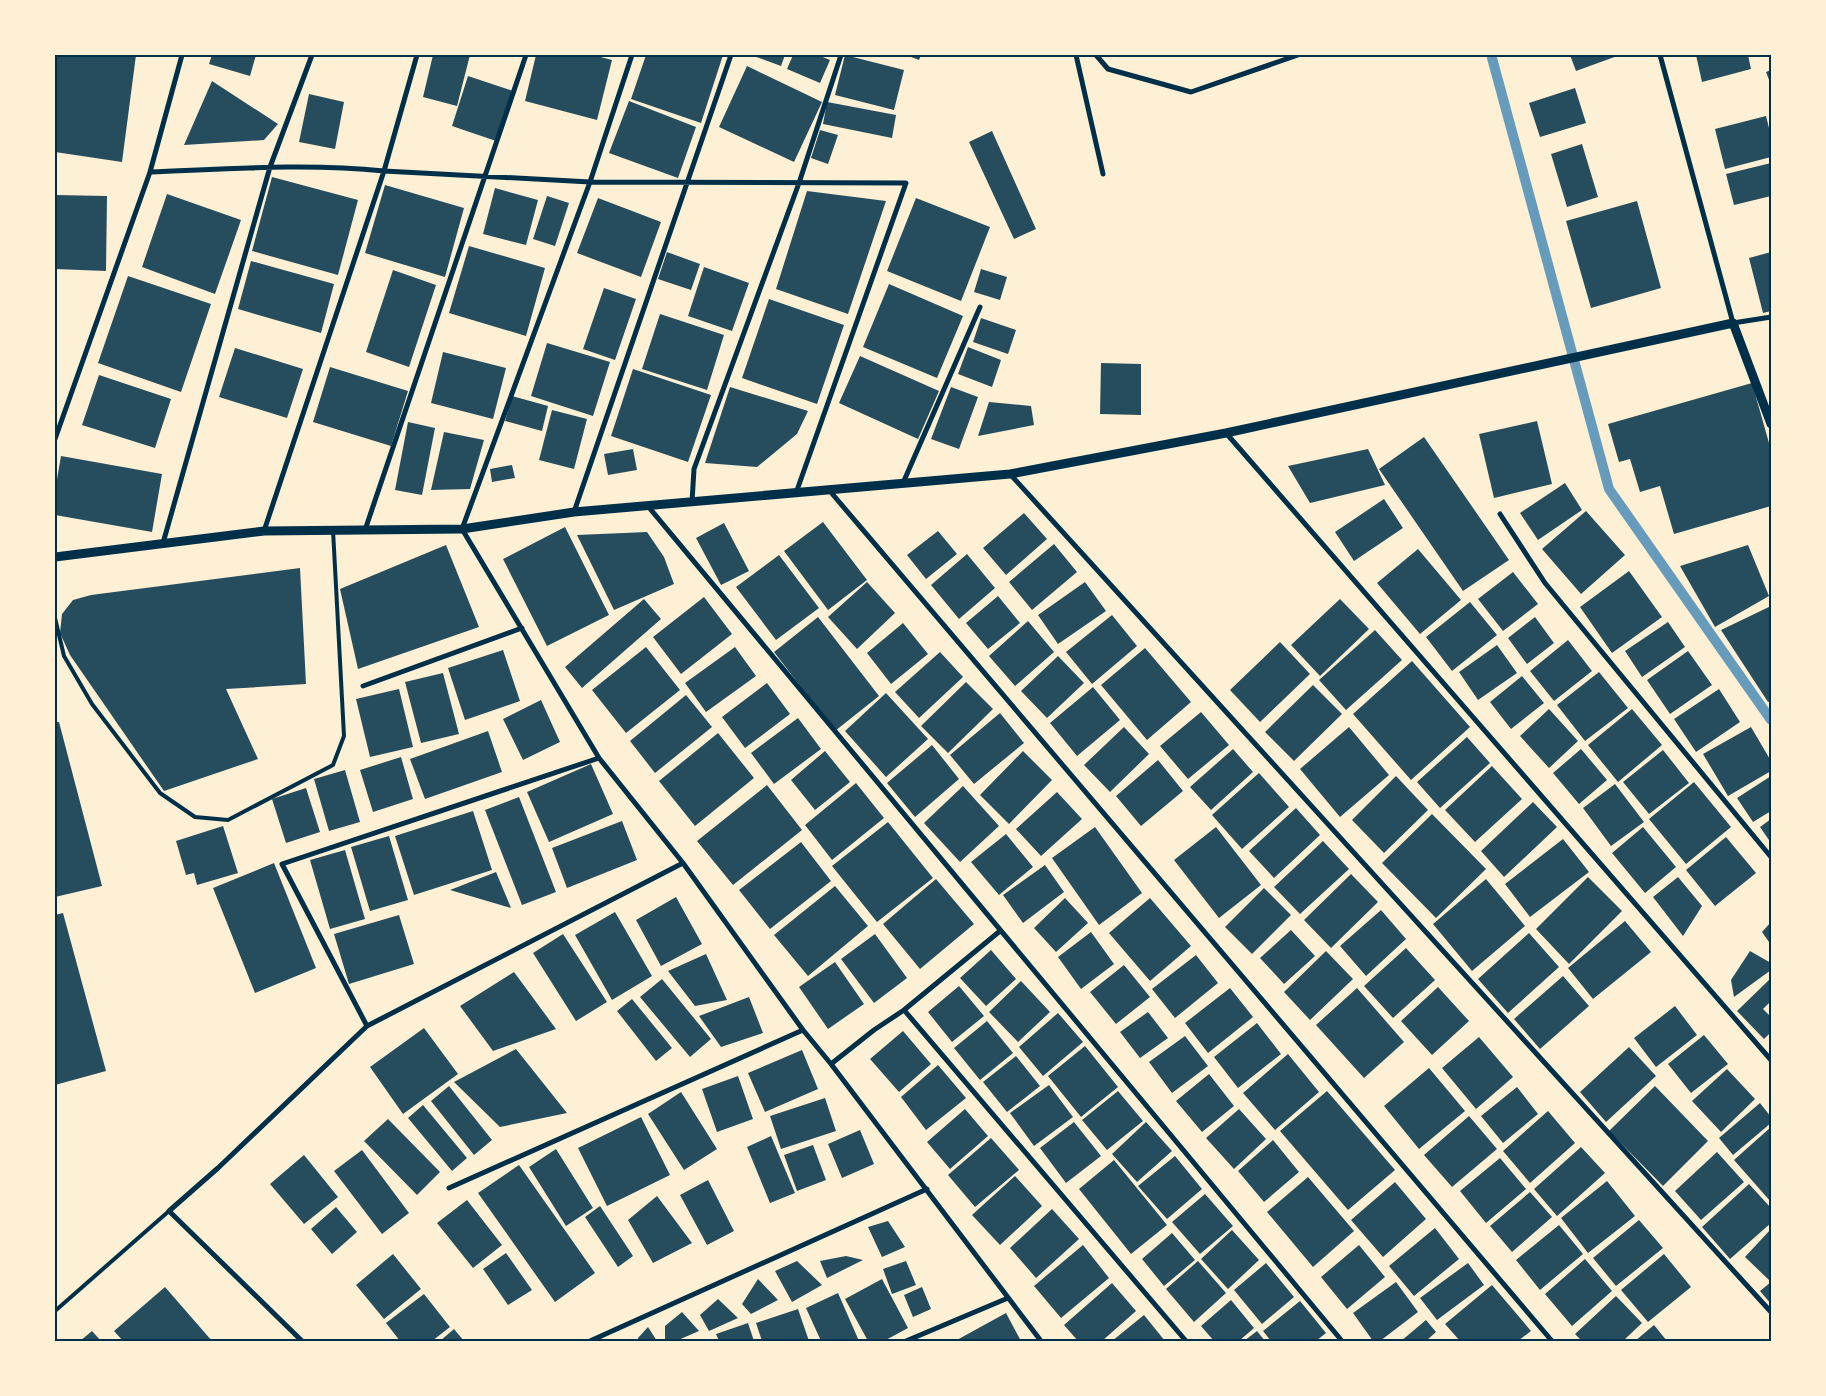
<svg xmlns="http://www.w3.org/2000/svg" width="1826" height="1396" viewBox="0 0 1826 1396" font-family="'Sofia Sans Condensed',sans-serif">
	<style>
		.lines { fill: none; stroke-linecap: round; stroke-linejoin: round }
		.stream { stroke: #669bbc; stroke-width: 10 }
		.building { fill: #264d5e }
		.service { stroke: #003049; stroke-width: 4 }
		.minor { stroke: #003049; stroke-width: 5 }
		.tertiary { stroke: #003049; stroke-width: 9 }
		.neatline { fill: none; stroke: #003049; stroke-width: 2 }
	</style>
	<rect width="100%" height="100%" fill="#fdf0d5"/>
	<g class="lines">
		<path class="stream" d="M1492,58L1609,489L1771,720"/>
	</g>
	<path class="building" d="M55,55H136L122,162L55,152Z
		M212,55H256L250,76L209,64Z
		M433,55H470L457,106L423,97Z
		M536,55H593L612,60L597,120L525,101Z
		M646,55H723L701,123L631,99Z
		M751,55H785L781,66Z
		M793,55H818L830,60L820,83L787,69Z
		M845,55L904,70L894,110L835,95Z
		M906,55H921L919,60Z
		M1570,55H1620L1576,71Z
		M1696,55H1748L1751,69L1702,82Z
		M747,66L822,102L794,162L719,127Z
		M1771,70V85L1766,72Z
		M468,76L513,91L496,141L452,126Z
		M212,81L278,124L264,140L184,145Z
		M1575,88L1586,123L1540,137L1529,103Z
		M309,94L344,102L335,149L299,142Z
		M629,101L696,127L678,178L609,153Z
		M827,102L896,115L892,138L823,124Z
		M1766,116L1771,136V157L1725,169L1715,129Z
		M820,130L838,135L828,164L811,158Z
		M992,131L1036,229L1014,239L969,142Z
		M1582,144L1598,197L1567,207L1551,154Z
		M1771,163V196L1734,205L1726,174Z
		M272,177L358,200L338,275L252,251Z
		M385,185L464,208L445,277L365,253Z
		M495,188L538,200L526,245L483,234Z
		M807,191L886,201L848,314L776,289Z
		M167,194L241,220L215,294L142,267Z
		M55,195L107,196L106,271L55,269Z
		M547,196L569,203L555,246L533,239Z
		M598,198L661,222L641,277L577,253Z
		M916,198L990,227L961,301L887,271Z
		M1637,201L1661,288L1591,308L1566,221Z
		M469,246L545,268L526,336L449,313Z
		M667,252L700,264L691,290L658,279Z
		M1771,252V311L1763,313L1749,258Z
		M251,261L334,284L321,333L238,309Z
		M704,267L749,283L732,331L688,316Z
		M981,269L1007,277L1000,300L974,292Z
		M393,270L436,285L409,367L366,352Z
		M128,276L211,304L181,392L98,363Z
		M889,284L963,316L937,378L863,347Z
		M604,288L636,299L615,360L583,349Z
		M769,299L844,325L817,404L742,378Z
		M660,314L724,335L707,390L642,369Z
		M981,318L1016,330L1008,354L973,342Z
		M547,343L610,362L593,416L531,396Z
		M968,347L1001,360L992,387L958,374Z
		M235,348L303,369L287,418L219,397Z
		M443,352L506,368L493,419L431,403Z
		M860,356L939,391L918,439L839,403Z
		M1101,363L1141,364V415L1100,414Z
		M330,367L408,391L391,446L313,422Z
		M633,369L711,395L688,462L611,436Z
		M99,375L171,399L155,448L82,425Z
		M1752,383L1771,450V506L1674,534L1660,486L1640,492L1630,459L1619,462L1608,424Z
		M730,387L808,411L797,434L757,467L705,463Z
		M951,387L978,397L959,449L931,439Z
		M512,396L548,406L542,431L505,421Z
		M989,402L1031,406L1034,425L978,436Z
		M552,410L587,419L574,469L539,460Z
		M1537,421L1552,484L1494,498L1479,434Z
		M408,422L435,428L422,495L395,490Z
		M444,432L484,440L470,489L431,490Z
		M1424,437L1509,560L1463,591L1379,469Z
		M633,449L637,470L608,475L604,454Z
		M1368,449L1385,485L1310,503L1288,466Z
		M61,456L162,474L152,532L55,515V491Z
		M512,465L515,478L492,482L490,469Z
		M1565,483L1582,510L1538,540L1520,513Z
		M1384,499L1403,528L1354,561L1335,532Z
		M1586,511L1625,555L1581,594L1542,549Z
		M1024,513L1047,539L1006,575L983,548Z
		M823,522L867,580L828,610L784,551Z
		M724,523L749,571L721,585L696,538Z
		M565,527L609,615L547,646L503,559Z
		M938,531L957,554L926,579L907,555Z
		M647,532L664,557L674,584L614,610L577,535Z
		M1054,544L1077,572L1032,610L1009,582Z
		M446,545L479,627L358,669L340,589Z
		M1748,545L1769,596L1715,627L1680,566Z
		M1418,549L1461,600L1420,634L1377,583Z
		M967,554L995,588L959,619L931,585Z
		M779,555L819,608L776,640L736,587Z
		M300,568L306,684L226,689L258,759L164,791L70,655L60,633L62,614L73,600L91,595Z
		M1629,571L1662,617L1612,653L1580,607Z
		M1513,572L1538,604L1503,631L1478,599Z
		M867,582L895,613L857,649L828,617Z
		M1085,582L1106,611L1058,644L1038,615Z
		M998,596L1020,623L988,649L966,623Z
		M704,597L732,634L681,674L653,637Z
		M644,599L661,619L582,688L565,667Z
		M1340,599L1369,629L1320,676L1291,645Z
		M1470,602L1497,635L1452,671L1426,637Z
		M1771,606V701L1768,702L1721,630Z
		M1112,615L1137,646L1092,684L1066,652Z
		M818,617L879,696L835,731L774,652Z
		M1535,617L1554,643L1527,664L1508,638Z
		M1028,621L1054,652L1015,686L989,656Z
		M1668,622L1685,647L1642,677L1625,651Z
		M903,623L928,654L891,684L867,653Z
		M1375,630L1402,660L1346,710L1319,680Z
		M1568,640L1592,671L1554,701L1530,671Z
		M1280,642L1310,674L1260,722L1230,690Z
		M1497,645L1517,673L1478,700L1459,672Z
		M646,647L680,690L626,733L592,690Z
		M735,647L756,676L706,712L685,683Z
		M1145,648L1191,702L1147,740L1101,685Z
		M503,650L520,701L465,720L448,668Z
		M1688,651L1712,685L1670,714L1647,680Z
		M940,652L963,677L919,718L895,692Z
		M1058,656L1084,683L1047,718L1021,691Z
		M1412,661L1470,727L1411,780L1353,714Z
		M1599,672L1628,708L1585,741L1557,705Z
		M443,673L459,734L421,743L405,682Z
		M1522,676L1544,703L1511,729L1490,702Z
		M966,682L993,709L948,753L921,726Z
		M767,683L790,714L745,748L722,717Z
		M1313,685L1342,714L1294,761L1265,732Z
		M1093,687L1120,720L1077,756L1050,723Z
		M399,689L413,747L370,757L356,699Z
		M1719,689L1740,722L1696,752L1674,719Z
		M886,693L928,739L886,777L845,731Z
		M686,695L712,727L655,773L630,741Z
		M541,700L560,742L523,760L503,719Z
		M1549,709L1578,741L1549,768L1520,736Z
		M1632,709L1662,745L1618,782L1588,745Z
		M1201,712L1229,745L1188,779L1160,746Z
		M1000,713L1024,743L974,784L950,755Z
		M798,718L821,749L774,784L751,753Z
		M55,722H59L102,886L55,897Z
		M1124,727L1149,754L1110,792L1084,765Z
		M1349,727L1389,775L1340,817L1300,769Z
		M1751,727L1771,761V771L1728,796L1703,754Z
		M488,731L502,772L425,799L410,759Z
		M718,733L754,778L695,826L659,781Z
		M1467,737L1490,763L1440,808L1417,782Z
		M932,745L959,779L915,817L887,783Z
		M1233,749L1253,772L1211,810L1190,787Z
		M1581,749L1607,780L1579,804L1553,773Z
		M1663,750L1689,783L1649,814L1623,782Z
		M825,751L850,782L815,810L791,780Z
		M1023,751L1052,780L1009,824L980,795Z
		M401,757L413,799L373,812L360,770Z
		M1158,760L1183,791L1141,826L1116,796Z
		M591,764L613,814L549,842L527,792Z
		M1492,766L1522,799L1475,842L1445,810Z
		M345,770L360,822L329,831L314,779Z
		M1259,773L1289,807L1242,849L1212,815Z
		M1396,776L1428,810L1384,853L1352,820Z
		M1771,776V811L1753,822L1737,798Z
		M1694,782L1731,827L1686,864L1649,819Z
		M856,783L884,818L832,860L805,825Z
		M1615,784L1644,822L1611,846L1583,808Z
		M767,785L802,830L733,885L697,841Z
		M963,786L999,826L960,862L924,823Z
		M306,788L320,832L286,843L272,799Z
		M1057,792L1082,819L1041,856L1016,829Z
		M519,797L556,892L522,905L485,810Z
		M1533,802L1557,827L1504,877L1481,851Z
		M1296,808L1320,835L1274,878L1249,851Z
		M473,811L492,870L414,895L395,836Z
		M1432,814L1486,869L1436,918L1382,863Z
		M1771,819V843L1760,827Z
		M622,821L637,860L567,888L552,848Z
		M888,822L933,878L877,922L832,866Z
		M223,826L238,873L197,885L194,873L186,875L176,841Z
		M1095,827L1142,893L1099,925L1052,858Z
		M1216,827L1261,885L1219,918L1174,860Z
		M1643,827L1676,867L1645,893L1612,853Z
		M1006,834L1033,867L999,895L971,862Z
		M389,836L408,900L370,911L351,847Z
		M1726,837L1756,873L1715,906L1686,870Z
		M1563,839L1589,872L1530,917L1505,884Z
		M1323,841L1349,869L1300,914L1274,887Z
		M801,842L831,881L770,929L739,890Z
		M345,850L365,919L330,929L310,860Z
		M274,863L316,968L255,993L213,888Z
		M1045,865L1064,892L1023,923L1003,895Z
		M496,872L511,908L450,890Z
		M1351,874L1378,902L1331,948L1304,920Z
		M1588,877L1622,911L1569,964L1536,929Z
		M1678,877L1702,906L1683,936L1653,897Z
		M936,879L974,924L920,969L883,924Z
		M1486,879L1525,926L1472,971L1433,924Z
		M835,886L868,926L808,976L774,935Z
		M1264,888L1291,915L1252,954L1225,927Z
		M676,897L702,944L661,966L636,920Z
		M1065,898L1088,923L1056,952L1034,928Z
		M1150,898L1191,946L1150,981L1109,933Z
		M1381,910L1406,939L1366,976L1340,946Z
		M615,912L652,976L612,1000L575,935Z
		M63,913L106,1071L55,1085V915Z
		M399,915L414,964L349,984L334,934Z
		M1625,921L1651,952L1593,999L1568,968Z
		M1771,922V945L1762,932Z
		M1291,930L1315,956L1284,984L1260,958Z
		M1091,932L1114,964L1081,989L1058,957Z
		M1529,933L1559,967L1508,1013L1478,979Z
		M563,934L607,1002L576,1021L533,953Z
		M875,934L907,978L874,1003L841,959Z
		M1406,948L1435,980L1393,1018L1364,986Z
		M991,950L1016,979L986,1006L960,978Z
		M1326,951L1353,979L1310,1020L1284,992Z
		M1750,951L1771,963V970L1734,997L1731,980Z
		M706,954L727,1000L695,1006L668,971Z
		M1196,955L1218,983L1175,1018L1152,989Z
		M835,962L864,1004L828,1029L799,987Z
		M1124,965L1150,997L1116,1024L1090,992Z
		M514,972L556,1029L493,1051L460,1006Z
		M1563,976L1589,1006L1540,1049L1514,1019Z
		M1771,978V1004L1770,1002L1763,1009L1771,1017V1032L1764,1039L1737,1011Z
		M662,979L711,1039L690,1057L640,997Z
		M1021,981L1050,1012L1018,1042L989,1012Z
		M959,986L984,1016L952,1042L928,1012Z
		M1438,987L1469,1021L1432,1055L1401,1021Z
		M1230,988L1253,1017L1208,1053L1185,1023Z
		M1357,988L1404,1042L1364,1078L1316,1025Z
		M749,997L763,1033L721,1047L699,1016Z
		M632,999L672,1048L656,1061L617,1011Z
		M1675,1006L1697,1035L1656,1067L1634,1038Z
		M1148,1012L1168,1038L1140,1058L1120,1032Z
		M1058,1013L1083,1042L1043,1076L1019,1047Z
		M987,1021L1013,1053L980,1080L954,1048Z
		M1257,1023L1281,1054L1238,1088L1214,1057Z
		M424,1028L458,1074L403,1114L370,1067Z
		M903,1031L931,1064L899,1092L870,1059Z
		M1704,1035L1728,1064L1691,1093L1668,1064Z
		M1185,1036L1208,1066L1172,1093L1149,1062Z
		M1479,1037L1513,1077L1476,1109L1442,1068Z
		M1085,1046L1118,1087L1081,1117L1048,1076Z
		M1629,1047L1656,1076L1606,1122L1580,1092Z
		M516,1049L567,1113L500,1127L454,1082Z
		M802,1050L818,1089L765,1112L748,1073Z
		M1288,1054L1319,1092L1275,1130L1243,1093Z
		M1016,1056L1040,1086L1007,1112L983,1082Z
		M938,1065L966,1098L926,1130L901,1097Z
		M1429,1068L1465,1111L1419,1149L1384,1106Z
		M1727,1069L1755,1099L1721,1132L1692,1101Z
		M1209,1074L1234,1106L1202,1132L1176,1101Z
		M738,1076L753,1119L717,1132L702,1089Z
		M1049,1085L1073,1117L1034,1146L1010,1113Z
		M449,1086L492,1140L474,1155L431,1101Z
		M1655,1086L1708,1141L1663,1186L1609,1131Z
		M1517,1087L1538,1114L1503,1143L1481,1116Z
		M1118,1091L1143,1121L1107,1150L1082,1120Z
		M1327,1091L1395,1170L1348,1210L1280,1131Z
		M681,1092L717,1149L684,1170L648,1114Z
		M825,1098L836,1131L781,1149L770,1116Z
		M1760,1103L1771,1117V1123L1733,1155L1719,1138Z
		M423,1105L467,1158L452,1171L408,1118Z
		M965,1109L988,1136L950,1169L927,1142Z
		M1239,1109L1266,1139L1234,1169L1206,1138Z
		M1548,1111L1575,1143L1530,1183L1503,1151Z
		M1469,1116L1497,1149L1452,1187L1424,1155Z
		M641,1117L670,1175L607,1206L578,1148Z
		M388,1119L440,1172L417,1195L364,1141Z
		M1074,1122L1101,1156L1066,1183L1040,1148Z
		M1146,1122L1172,1151L1137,1182L1112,1154Z
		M1771,1127V1202L1734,1160Z
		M860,1130L874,1164L842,1178L828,1144Z
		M771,1136L795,1193L770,1203L747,1147Z
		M991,1138L1019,1170L975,1207L948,1175Z
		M1273,1140L1299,1172L1264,1202L1238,1171Z
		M813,1145L826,1180L797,1191L784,1155Z
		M1581,1147L1605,1173L1557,1216L1534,1189Z
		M556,1149L593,1208L566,1226L529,1167Z
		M362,1150L409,1213L382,1234L334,1171Z
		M1717,1152L1744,1182L1701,1220L1675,1191Z
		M304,1155L338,1197L304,1224L270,1184Z
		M1175,1156L1202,1189L1167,1219L1138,1186Z
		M1500,1158L1526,1189L1486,1223L1460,1191Z
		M1114,1160L1167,1225L1131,1254L1079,1189Z
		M519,1165L595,1273L555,1302L478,1193Z
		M1015,1176L1042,1206L1000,1245L972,1215Z
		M1308,1177L1354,1231L1313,1267L1267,1212Z
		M708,1180L734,1231L707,1245L680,1195Z
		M1607,1181L1635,1216L1588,1253L1561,1218Z
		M1395,1182L1426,1219L1383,1257L1351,1220Z
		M1749,1184L1771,1208V1223L1730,1259L1702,1227Z
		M1530,1192L1552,1217L1512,1252L1490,1226Z
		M1205,1194L1233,1226L1200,1254L1172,1222Z
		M657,1196L692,1243L653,1263L628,1220Z
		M467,1200L502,1245L473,1268L437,1223Z
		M600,1206L633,1256L618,1267L585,1217Z
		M336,1207L357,1232L332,1254L311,1229Z
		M1052,1209L1079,1239L1036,1278L1010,1248Z
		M1639,1220L1663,1248L1616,1286L1593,1258Z
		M888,1221L905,1247L882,1257L868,1227Z
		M1559,1225L1583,1254L1540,1290L1516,1260Z
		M1435,1228L1459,1259L1414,1296L1389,1266Z
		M1771,1229V1280L1770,1281L1745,1257Z
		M1232,1230L1259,1260L1228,1289L1201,1259Z
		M1172,1233L1195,1260L1164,1286L1142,1259Z
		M1083,1245L1109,1278L1061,1318L1034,1286Z
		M1359,1245L1385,1277L1347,1309L1321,1277Z
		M506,1253L532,1290L508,1305L483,1269Z
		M393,1254L421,1289L384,1319L356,1285Z
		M1664,1254L1691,1287L1648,1322L1621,1290Z
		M846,1256L863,1260L827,1278L820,1261Z
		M1585,1259L1612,1291L1572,1326L1545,1294Z
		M797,1261L822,1285L792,1302L775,1271Z
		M906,1261L916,1285L892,1294L883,1269Z
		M1198,1261L1226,1293L1194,1322L1166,1289Z
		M1266,1263L1294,1297L1262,1324L1234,1290Z
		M1468,1263L1484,1285L1437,1320L1420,1298Z
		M758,1279L778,1300L751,1314L742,1304Z
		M882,1279L908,1328L884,1341H868L845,1299Z
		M1396,1282L1418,1312L1380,1341H1373L1353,1313Z
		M1771,1282V1304L1760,1291Z
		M1112,1283L1136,1311L1102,1341H1078L1064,1325Z
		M1492,1285L1531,1331L1518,1341H1460L1445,1324Z
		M165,1287L212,1341H123L114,1331Z
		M922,1287L931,1309L913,1317L904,1295Z
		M838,1293L859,1341H821L806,1308Z
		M424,1294L450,1327L432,1341H400L386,1323Z
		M1616,1296L1642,1323L1623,1341H1582L1575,1334Z
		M718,1299L738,1318L709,1331L700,1315Z
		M1231,1300L1254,1328L1239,1341H1214L1201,1326Z
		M1300,1301L1326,1333L1316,1341H1271L1263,1331Z
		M798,1309L809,1341H762L756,1323Z
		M682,1312L699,1331L676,1341H665V1326Z
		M1006,1313L1021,1341H955Z
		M1144,1315L1165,1341H1112Z
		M1426,1320L1436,1332L1426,1341H1401Z
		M748,1323L754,1341H719L716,1334Z
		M1654,1325L1667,1341H1635Z
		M648,1327L657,1341H638V1338Z
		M454,1329L464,1341H440Z
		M92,1331L101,1341H80Z
		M1257,1331L1265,1341H1244Z"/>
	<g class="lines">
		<path class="service" d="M55,618L64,656L92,704L160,793L195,817L228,820L333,765L344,736L333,530
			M55,1311L169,1211"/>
		<path class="minor" d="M632,55L590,182L462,529L599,758L683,863L803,1030L831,1064L1041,1341
			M1076,55L1103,174
			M1096,55L1108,69L1191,92L1298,55
			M1660,55L1733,323L1771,317
			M150,172L182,55
			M1226,433L1771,1060
			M55,439L150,172C228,169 306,163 384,171L590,182L906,183L796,493
			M1010,474L1771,1312
			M903,483L980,307
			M829,490L1552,1341
			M692,502L694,469L799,183L841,55
			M647,505L1342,1341
			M574,512L731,55
			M1500,514L1545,583L1771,857
			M365,530L526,55
			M264,531L384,171L417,55
			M163,543L270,167L312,55
			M363,686L522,628
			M904,1010L1000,931
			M367,1026L282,864L599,758
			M831,1064L874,1030L904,1010L1186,1341
			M449,1188L803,1030
			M302,1341L169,1211L218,1168L367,1026L683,863
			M590,1341L927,1189
			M906,1341L1008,1298"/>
		<path class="tertiary" d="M55,557L264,531L462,529L574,512L1010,474L1226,433L1733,323L1771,424"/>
	</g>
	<rect width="1826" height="1396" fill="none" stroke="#fdf0d5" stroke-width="112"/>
	<rect x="56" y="56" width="1714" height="1284" class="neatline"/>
</svg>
